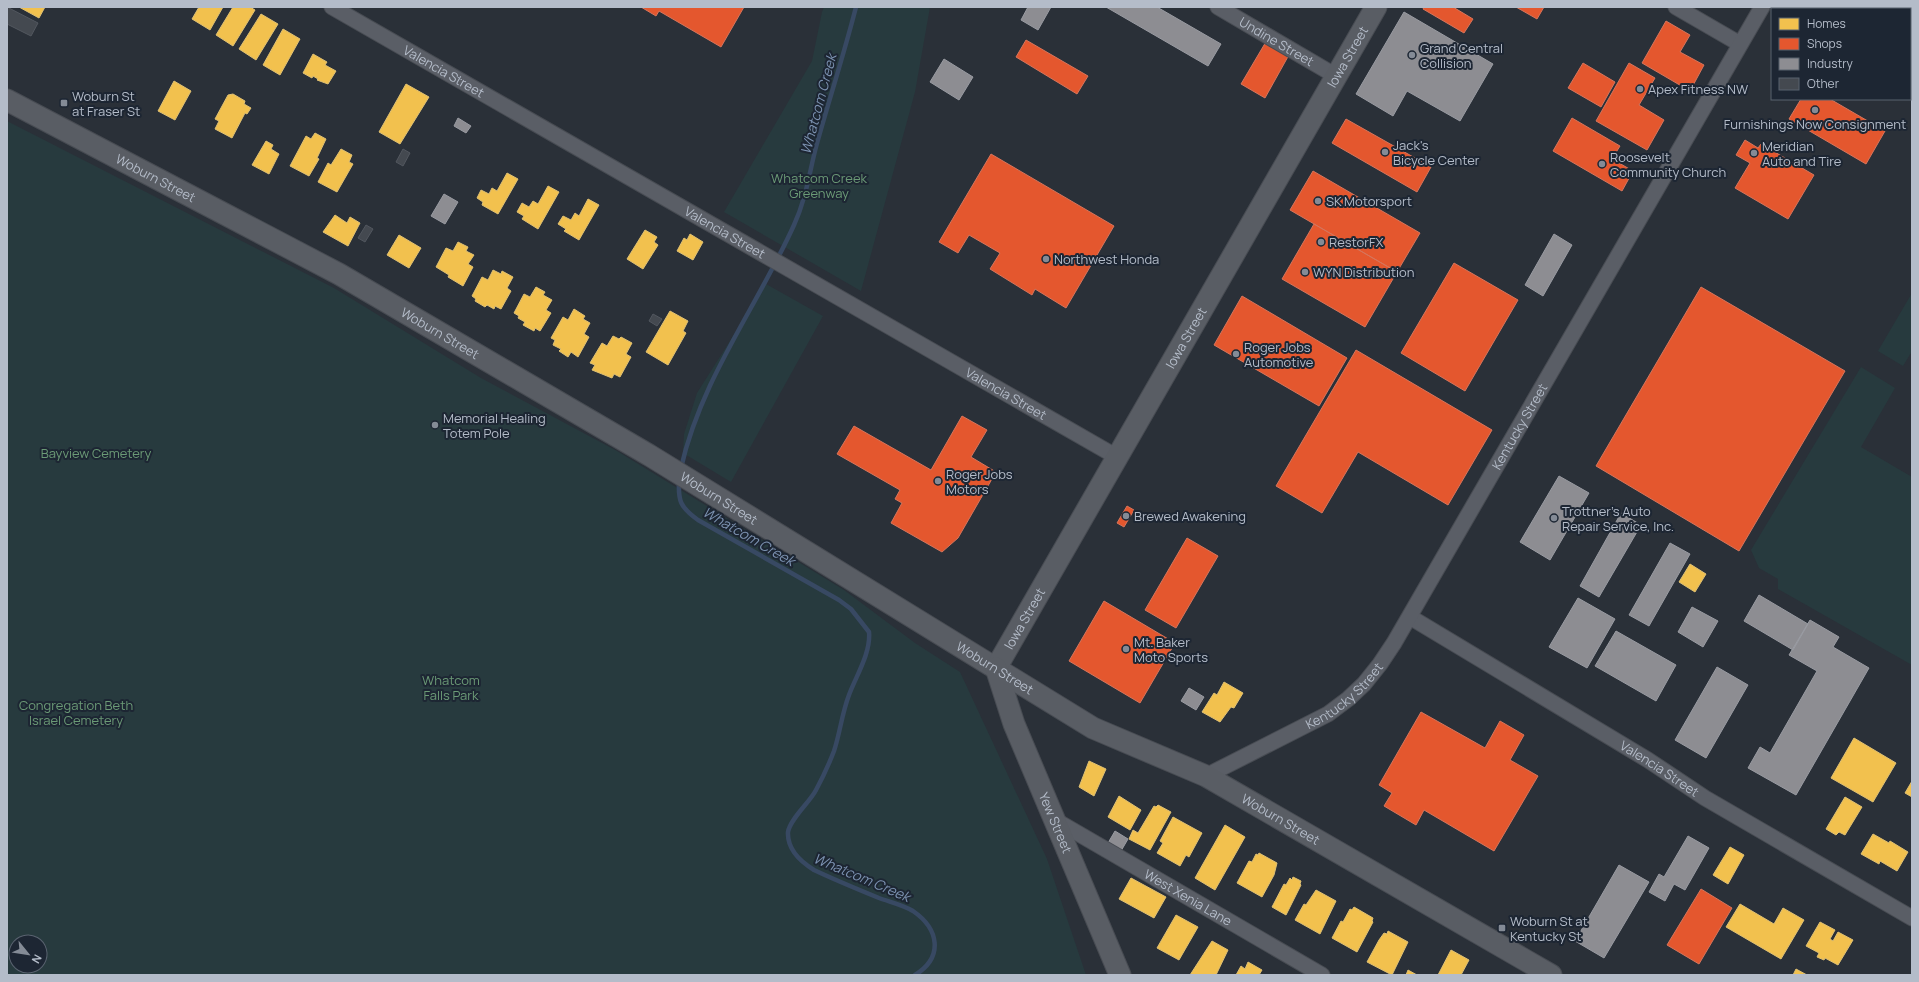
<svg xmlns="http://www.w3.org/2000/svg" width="1919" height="982" viewBox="0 0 1919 982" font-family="Manrope,sans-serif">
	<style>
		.green { fill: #273a3e; fill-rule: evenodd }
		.homes { fill: #f2c14e; stroke: #dfc073 }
		.shops { fill: #e4572e; stroke: #d6755c }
		.industry { fill: #8d8d92; stroke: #999ba2 }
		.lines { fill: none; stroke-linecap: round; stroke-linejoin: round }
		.stream { stroke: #384963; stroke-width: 4.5 }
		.building { fill: #444950; stroke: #52575f }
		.street-casing { stroke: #484c53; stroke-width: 17 }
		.secondary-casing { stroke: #484c53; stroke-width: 23 }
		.street { stroke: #5a5e66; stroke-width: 15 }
		.secondary { stroke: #595d64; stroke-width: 21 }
		.poi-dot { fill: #848b96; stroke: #1d2633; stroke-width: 1.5 }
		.labels { text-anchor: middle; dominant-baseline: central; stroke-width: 4; stroke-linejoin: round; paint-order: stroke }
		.street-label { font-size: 13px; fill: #b4bcc9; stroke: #1d2633 }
		.poi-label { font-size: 13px; fill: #b4bcc9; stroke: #1d2633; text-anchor: start }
		.park-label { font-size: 13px; fill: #6b9a76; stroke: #1d2633 }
		.water-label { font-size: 14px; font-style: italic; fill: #7c92b1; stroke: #1d2633 }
	</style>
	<rect width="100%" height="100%" fill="#2a3038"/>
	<path class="green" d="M824,7H930L915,92L861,291L724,212L812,61L822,12Z
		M7,121L334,288L481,378L617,451L844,590L915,643L960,672L1047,859L1086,975H7ZM16,942H40V966H16Z
		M766,284L823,316L731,482L683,453L684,434L697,393Z
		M1912,293V351L1903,366L1878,351Z
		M1861,367L1895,388L1861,447L1912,477V665L1778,589V579L1759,568L1751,550Z"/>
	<path class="homes" d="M19,7H45L39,18Z
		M199,7H223L210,30L192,19Z
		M233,7H250L255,10L233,46L216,35Z
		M261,14L278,24L256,60L239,49Z
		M283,29L300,39L280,75L263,65Z
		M313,54L327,62L325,65L336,71L328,84L317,80L318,79L313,76L312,78L303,73Z
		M174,81L191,91L175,120L158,111Z
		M406,84L429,97L400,144L379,132Z
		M233,94L245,101L244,104L251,108L247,114L245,113L232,138L215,129L219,121L215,119L228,95Z
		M315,133L326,139L317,158L319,159L309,176L290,166L306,136L311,139Z
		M266,141L273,145L271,149L279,154L269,174L252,165Z
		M341,149L352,155L349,162L353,164L337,192L318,182L328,163L331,165Z
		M507,173L518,179L498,214L482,205L483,202L477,198L481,190L489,194L492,188L497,191Z
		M548,186L559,192L538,229L522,219L524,216L517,212L522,203L529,207L533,201L538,204Z
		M588,199L599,205L579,240L564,231L566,229L558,224L563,216L571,220L575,213L579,216Z
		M335,215L347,223L350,217L360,223L348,246L323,232Z
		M645,230L657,237L654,242L658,245L643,269L627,259Z
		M690,234L703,242L693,260L677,251L684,238L687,240Z
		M399,235L421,248L409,268L387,255Z
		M458,242L468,247L466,251L474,255L468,264L473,267L463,286L448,277L449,275L436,267L446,248L453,251Z
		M493,270L501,274L502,271L513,277L507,288L511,291L501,309L495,306L494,309L487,305L485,307L475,301L476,299L472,296L482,277L488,280Z
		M536,287L545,292L543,295L552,300L546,310L551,313L540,331L535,328L534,331L523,325L525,322L518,318L519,316L514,313L524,294L530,297Z
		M574,309L585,316L583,319L590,323L584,334L589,337L578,357L571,352L568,357L559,351L561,349L553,345L555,340L551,338L563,317L568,320Z
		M670,311L688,321L683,331L686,333L668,365L646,352Z
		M613,336L619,339L621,337L632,343L626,354L631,357L620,377L614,374L612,378L592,370L595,365L590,363L602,343L607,346Z
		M1690,564L1706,574L1695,592L1679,582Z
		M1224,682L1243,693L1234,708L1231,707L1220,722L1202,712L1214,693L1217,695Z
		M1854,738L1896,763L1873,802L1831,778Z
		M1089,761L1106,769L1094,796L1079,787Z
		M1912,781V797L1905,793Z
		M1119,796L1141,810L1130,830L1108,817Z
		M1845,797L1862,807L1845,835L1839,832L1836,835L1826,829Z
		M1158,805L1171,812L1150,850L1129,839L1133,830L1138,833L1154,806L1156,807Z
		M1173,817L1202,833L1189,857L1186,855L1180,866L1157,853L1163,843L1160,841Z
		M1225,825L1245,837L1215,890L1195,878Z
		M1873,834L1889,843L1890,841L1908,852L1897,871L1880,861L1879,864L1861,854Z
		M1730,847L1744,855L1728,884L1713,875Z
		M1259,853L1277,863L1274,875L1262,897L1237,883L1249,861L1252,862L1256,854L1258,855Z
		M1293,877L1301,881L1300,884L1301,885L1286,915L1272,907L1284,884L1286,885L1290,878L1292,880Z
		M1131,878L1166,897L1154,918L1119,899Z
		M1316,890L1336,901L1320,934L1295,920L1304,904L1306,905Z
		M1740,904L1774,924L1783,908L1804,920L1781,959L1726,927Z
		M1354,907L1373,918L1372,921L1373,922L1357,952L1332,938L1341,921L1343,922L1350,909L1352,910Z
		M1176,915L1198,927L1179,960L1157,948Z
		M1820,922L1835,930L1830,939L1833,941L1838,932L1853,940L1838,965L1825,958L1824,960L1817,957L1819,953L1806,946Z
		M1388,931L1408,942L1392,975L1367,962L1379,940L1384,933L1387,934Z
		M1212,941L1228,950L1216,975H1190Z
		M1451,950L1469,960L1461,975H1438Z
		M1248,962L1262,970L1259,975H1236L1241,966L1245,969Z
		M1796,969L1807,975H1793Z
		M1408,970L1417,975H1406Z"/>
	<path class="shops" d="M641,7H744L721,47L659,11L656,16Z
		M1424,7H1453L1473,19L1464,33L1423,9Z
		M1516,7H1544L1537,19Z
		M1666,21L1690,35L1680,52L1704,65L1690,91L1642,63Z
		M1026,40L1088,76L1077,94L1016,57Z
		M1267,40L1290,53L1265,98L1241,84Z
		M1583,63L1615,82L1601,107L1568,88Z
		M1629,63L1655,78L1639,105L1664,120L1647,150L1596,121Z
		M1801,99H1830L1885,131L1866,164L1789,119Z
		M1572,118L1620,146L1612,159L1633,171L1622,191L1553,151Z
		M1346,119L1431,167L1417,192L1332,143Z
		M1745,140L1758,148L1761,144L1814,175L1788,219L1735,188L1750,163L1736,155Z
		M991,154L1114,226L1066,308L1035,289L1032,295L990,269L1000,253L969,235L958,253L939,242Z
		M1313,171L1420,233L1397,272L1290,210Z
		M1314,224L1397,272L1365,327L1282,279Z
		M1454,263L1518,300L1465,391L1401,353Z
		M1701,287L1845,371L1739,551L1596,466Z
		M1242,296L1347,358L1319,406L1214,345Z
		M1356,350L1492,430L1448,505L1358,452L1322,513L1276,486Z
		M962,416L987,430L971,457L996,472L958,538L942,552L891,523L902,503L895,499L900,490L837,454L854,426L931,470Z
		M1127,506L1134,510L1124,527L1117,523Z
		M1187,538L1218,556L1176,628L1145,610Z
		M1104,601L1175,643L1140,703L1069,661Z
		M1421,712L1485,748L1500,721L1524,735L1510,760L1538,776L1494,851L1424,810L1416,825L1384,806L1392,793L1379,785Z
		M1701,889L1732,908L1699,964L1667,945Z"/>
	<path class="industry" d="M1028,7H1051L1038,30L1021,20Z
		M1106,7H1157L1221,44L1208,66Z
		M1404,12L1493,64L1460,121L1407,91L1393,116L1356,94Z
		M944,59L973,77L959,100L930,82Z
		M458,118L471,126L466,133L454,126Z
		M444,194L458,202L445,224L431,216Z
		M1554,234L1572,245L1543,296L1525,285Z
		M1559,476L1589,493L1550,560L1520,542Z
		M1621,513L1641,525L1599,597L1580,586Z
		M1670,543L1690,554L1649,626L1629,615Z
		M1759,595L1808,624L1793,650L1744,621Z
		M1578,598L1615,619L1587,668L1549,647Z
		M1692,607L1718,621L1703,647L1678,632Z
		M1810,620L1839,637L1833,647L1869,668L1796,795L1748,768L1760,747L1770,753L1817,671L1789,655Z
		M1616,631L1676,665L1656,701L1595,666Z
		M1717,667L1748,685L1706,758L1675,740Z
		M1189,688L1204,697L1196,710L1181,701Z
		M1115,831L1128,839L1121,851L1108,843Z
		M1688,836L1709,848L1685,890L1674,884L1665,901L1649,892L1659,874L1664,877Z
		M1619,865L1649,882L1604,958L1575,941Z"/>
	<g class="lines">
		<path class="stream" d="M681,468C701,379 757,307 794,225C806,199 809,174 816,147C829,100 844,54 856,7
			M679,480C678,501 680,507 698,520L839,600L851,609L869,632C871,653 856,676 849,695C842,713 840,733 834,751C829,764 823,777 816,790C810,802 790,819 788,832C787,849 801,862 814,870C835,880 857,889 879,898C890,902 903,905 913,911C939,929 944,957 915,975"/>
	</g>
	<path class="building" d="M7,7L38,23L31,36L7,24Z
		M403,149L410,153L403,166L396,162Z
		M366,225L373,229L365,242L358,238Z
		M653,314L662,319L657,326L649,321Z"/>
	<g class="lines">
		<defs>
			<g id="street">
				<path id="s1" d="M332,7L1117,457"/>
				<path id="s2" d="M1218,7L1336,76"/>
				<path d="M1676,7L1740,44"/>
				<path id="s3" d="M1410,617L1648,760L1705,798L1912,918"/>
				<path id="s4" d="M1206,776L1328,714L1348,699L1364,684L1380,664L1394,643L1762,7"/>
				<path id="s5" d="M1055,820L1322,975"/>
			</g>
			<g id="secondary">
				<path id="s6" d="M7,100L339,274L649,455L1093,728L1206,776L1551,975"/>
				<path id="s7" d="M996,668L1376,7"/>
				<path id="s8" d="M996,668L1014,724L1120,975"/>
			</g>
		</defs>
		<use href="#street" class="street-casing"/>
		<use href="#secondary" class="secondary-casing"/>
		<use href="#street" class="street"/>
		<use href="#secondary" class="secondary"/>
	</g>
	<g class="poi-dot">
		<circle cx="1412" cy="55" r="4"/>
		<circle cx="1640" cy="89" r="4"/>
		<rect x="60" y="99" width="8" height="8" rx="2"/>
		<circle cx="1815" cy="110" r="4"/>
		<circle cx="1385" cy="152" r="4"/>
		<circle cx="1754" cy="153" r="4"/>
		<circle cx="1602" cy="164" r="4"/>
		<circle cx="1318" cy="201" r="4"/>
		<circle cx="1321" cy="242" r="4"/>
		<circle cx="1046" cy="259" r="4"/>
		<circle cx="1305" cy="272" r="4"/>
		<circle cx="1236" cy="354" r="4"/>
		<circle cx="435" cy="425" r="4"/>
		<circle cx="938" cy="481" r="4"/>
		<circle cx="1126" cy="516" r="4"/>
		<circle cx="1554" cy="518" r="4"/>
		<circle cx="1126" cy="649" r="4"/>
		<rect x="1498" y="924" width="8" height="8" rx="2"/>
	</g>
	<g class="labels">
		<g class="street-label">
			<text stroke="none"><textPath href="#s2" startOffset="68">Undine Street</textPath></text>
			<text stroke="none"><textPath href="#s7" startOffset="705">Iowa Street</textPath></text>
			<text stroke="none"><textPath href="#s1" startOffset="129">Valencia Street</textPath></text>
			<text stroke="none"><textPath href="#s6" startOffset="168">Woburn Street</textPath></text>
			<text stroke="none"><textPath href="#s1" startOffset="453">Valencia Street</textPath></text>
			<text stroke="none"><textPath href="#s6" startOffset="492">Woburn Street</textPath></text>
			<text stroke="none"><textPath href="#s7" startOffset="381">Iowa Street</textPath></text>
			<text stroke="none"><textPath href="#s1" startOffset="777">Valencia Street</textPath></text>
			<text stroke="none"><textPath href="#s4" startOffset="485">Kentucky Street</textPath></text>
			<text stroke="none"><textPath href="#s6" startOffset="816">Woburn Street</textPath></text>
			<text stroke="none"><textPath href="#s7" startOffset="57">Iowa Street</textPath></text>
			<text stroke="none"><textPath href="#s6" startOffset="1140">Woburn Street</textPath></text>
			<text stroke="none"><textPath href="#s4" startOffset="161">Kentucky Street</textPath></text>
			<text stroke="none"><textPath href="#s3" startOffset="292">Valencia Street</textPath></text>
			<text stroke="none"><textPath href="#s6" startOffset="1464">Woburn Street</textPath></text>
			<text stroke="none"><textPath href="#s8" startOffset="166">Yew Street</textPath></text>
			<text stroke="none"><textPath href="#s5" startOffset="154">West Xenia Lane</textPath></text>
		</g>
		<g class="poi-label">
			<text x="1420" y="48">Grand Central<tspan x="1420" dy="15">Collision</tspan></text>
			<text x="1648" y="89">Apex Fitness NW</text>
			<text x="72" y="96">Woburn St<tspan x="72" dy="15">at Fraser St</tspan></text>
			<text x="1815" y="124" text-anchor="middle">Furnishings Now Consignment</text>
			<text x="1393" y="145">Jack's<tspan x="1393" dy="15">Bicycle Center</tspan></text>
			<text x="1762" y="146">Meridian<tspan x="1762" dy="15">Auto and Tire</tspan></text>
			<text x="1610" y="157">Roosevelt<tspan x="1610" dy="15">Community Church</tspan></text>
			<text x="1326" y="201">SK Motorsport</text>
			<text x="1329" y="242">RestorFX</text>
			<text x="1054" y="259">Northwest Honda</text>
			<text x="1313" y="272">WYN Distribution</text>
			<text x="1244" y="347">Roger Jobs<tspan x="1244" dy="15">Automotive</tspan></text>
			<text x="443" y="418">Memorial Healing<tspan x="443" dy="15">Totem Pole</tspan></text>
			<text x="946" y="474">Roger Jobs<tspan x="946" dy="15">Motors</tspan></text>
			<text x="1562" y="511">Trottner's Auto<tspan x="1562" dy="15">Repair Service, Inc.</tspan></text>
			<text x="1134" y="516">Brewed Awakening</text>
			<text x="1134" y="642">Mt. Baker<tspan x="1134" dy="15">Moto Sports</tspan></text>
			<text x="1510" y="921">Woburn St at<tspan x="1510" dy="15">Kentucky St</tspan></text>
		</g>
		<g class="park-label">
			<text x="819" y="178">Whatcom Creek<tspan x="819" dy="15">Greenway</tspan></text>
			<text x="96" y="453">Bayview Cemetery</text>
			<text x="451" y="680">Whatcom<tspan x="451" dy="15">Falls Park</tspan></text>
			<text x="76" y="705">Congregation Beth<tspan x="76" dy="15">Israel Cemetery</tspan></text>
		</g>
		<g class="water-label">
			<text transform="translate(818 104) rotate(-75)">Whatcom Creek</text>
			<text transform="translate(749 536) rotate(30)">Whatcom Creek</text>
			<text transform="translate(862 877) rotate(23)">Whatcom Creek</text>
		</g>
	</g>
	<rect width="1919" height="982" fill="none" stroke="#b4bcc9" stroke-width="16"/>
	<rect x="1771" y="8" width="140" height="92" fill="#1d2633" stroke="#59626f"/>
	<rect x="1779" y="18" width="20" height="12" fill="#f2c14e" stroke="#59626f"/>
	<text x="1807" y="28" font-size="12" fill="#b4bcc9">Homes</text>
	<rect x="1779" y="38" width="20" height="12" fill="#e4572e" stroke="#59626f"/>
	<text x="1807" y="48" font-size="12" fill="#b4bcc9">Shops</text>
	<rect x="1779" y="58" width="20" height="12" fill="#8d8d92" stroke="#59626f"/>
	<text x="1807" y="68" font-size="12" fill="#b4bcc9">Industry</text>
	<rect x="1779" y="78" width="20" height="12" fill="#444950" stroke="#59626f"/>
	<text x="1807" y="88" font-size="12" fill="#b4bcc9">Other</text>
	<g transform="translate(28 954) rotate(120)"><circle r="19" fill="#1d2633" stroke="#59626f"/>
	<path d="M0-3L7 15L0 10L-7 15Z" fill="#848b96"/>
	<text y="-6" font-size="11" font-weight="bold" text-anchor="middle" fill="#b4bcc9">N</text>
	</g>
</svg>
